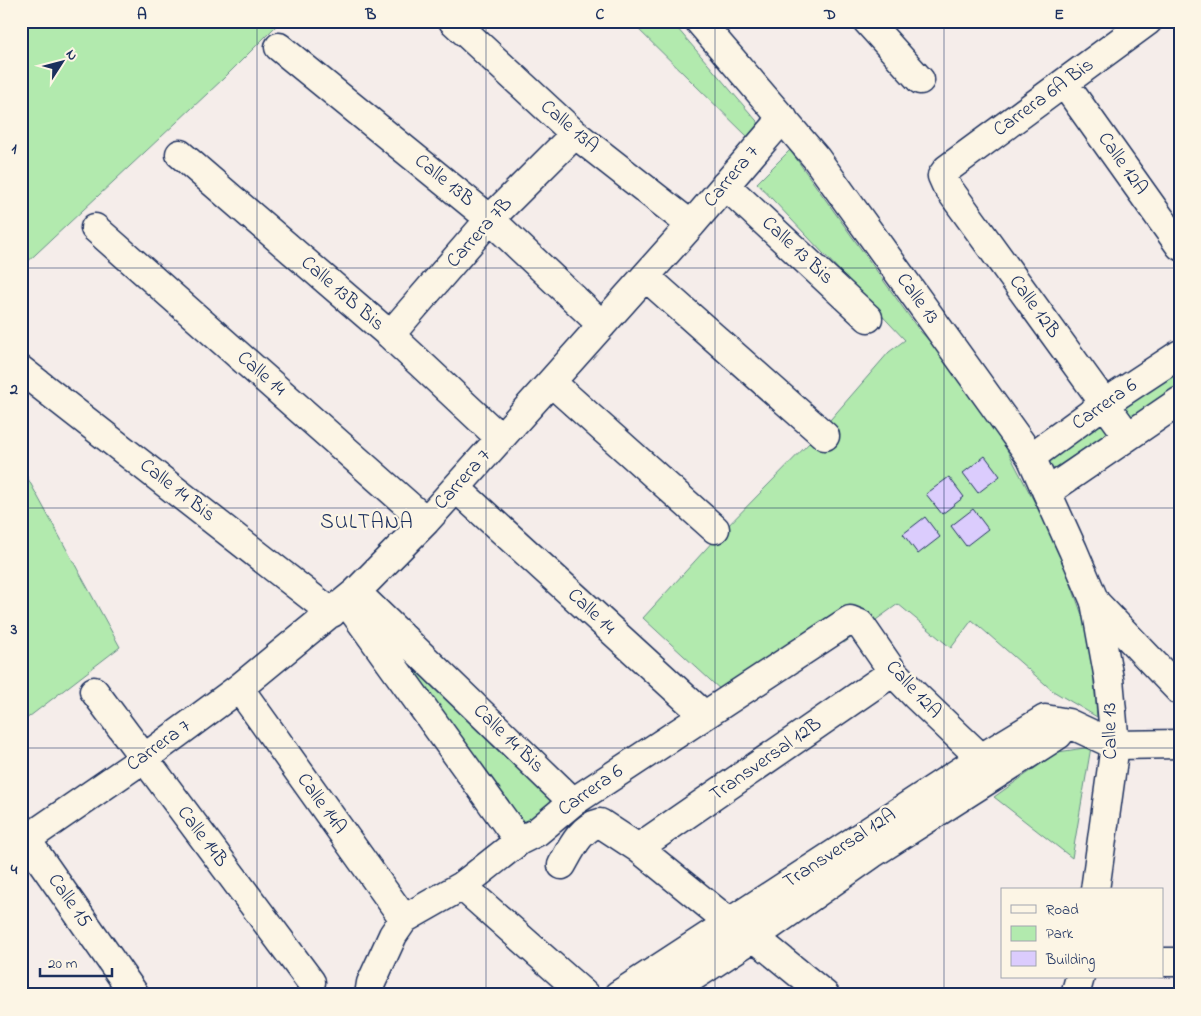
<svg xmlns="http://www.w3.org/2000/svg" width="1201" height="1016" viewBox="0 0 1201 1016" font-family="'Indie Flower',sans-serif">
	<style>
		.green { fill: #b2eaae; stroke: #668c86 }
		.building { fill: #dbccfd; stroke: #1b2f5e }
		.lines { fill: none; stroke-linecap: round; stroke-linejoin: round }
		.street-casing { stroke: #1b2f5e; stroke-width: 31 }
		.secondary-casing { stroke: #1b2f5e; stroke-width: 31 }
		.street { stroke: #fcf5e5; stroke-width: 28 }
		.secondary { stroke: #fcf5e5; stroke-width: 28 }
		.grid { fill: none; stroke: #1b2f5e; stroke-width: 1; stroke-opacity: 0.55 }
		.labels { text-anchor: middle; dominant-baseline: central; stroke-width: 4.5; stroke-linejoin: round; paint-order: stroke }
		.street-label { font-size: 20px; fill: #1b2f5e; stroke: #fcf5e5 }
		.neighbourhood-label { font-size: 21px; letter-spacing: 1px; fill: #1b2f5e; stroke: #fcf5e5 }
		.neatline { fill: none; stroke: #1b2f5e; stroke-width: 2 }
		.grid-label { font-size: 16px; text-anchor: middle; font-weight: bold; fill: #1b2f5e }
	</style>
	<rect width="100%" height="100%" fill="#f5edea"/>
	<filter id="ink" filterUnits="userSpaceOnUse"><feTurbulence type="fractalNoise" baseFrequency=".02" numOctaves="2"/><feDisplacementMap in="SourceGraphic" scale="10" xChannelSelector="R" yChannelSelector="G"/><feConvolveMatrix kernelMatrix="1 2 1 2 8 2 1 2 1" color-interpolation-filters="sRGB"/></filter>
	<g filter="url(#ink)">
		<path class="green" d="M21,21H281L223,79L21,268Z
			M630,21H671L762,127L751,140Z
			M790,150L919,330L943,355L1006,448L1056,543L1090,637L1097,717L1053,691L972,620L951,648L898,604L844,643L819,629L723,692L643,618L715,539L817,435L889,352L905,340L757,183Z
			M1180,365V388L1126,422L1115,404Z
			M1102,415L1113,429L1052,470L1042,457Z
			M21,466L120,647L21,723Z
			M363,610L554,804L519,832Z
			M1091,747L1072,858L994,797L1058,752Z"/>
		<path class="building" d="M985,456L1000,476L978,493L963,473Z
			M949,477L964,497L942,514L926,494Z
			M973,509L988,529L966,546L951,526Z
			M925,517L940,537L918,554L903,534Z"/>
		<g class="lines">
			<defs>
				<path id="street" d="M453,21L575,134L691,225
					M867,21L920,80
					M279,47L490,219L602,325
					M1064,83L1180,246
					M180,154L390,335L500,438
					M725,185L868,318
					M95,228L426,521
					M646,277L825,436
					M390,335L490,219L575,134
					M21,370L332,613
					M551,382L715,529
					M1128,436L946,185L942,176L947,169L1148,21
					M1031,457L1104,404L1180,354
					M456,488L704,715
					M1047,492L1180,401
					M356,592L573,802
					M346,601L519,841
					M1095,602L1180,691
					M239,688L404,919
					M94,691L311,982
					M21,832L135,995
					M21,843L143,759L239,688L356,592L426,521L551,382L691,225L783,118
					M638,848L893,672
					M562,865C571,849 581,827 600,823L638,848L729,922L754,937L825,995
					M462,886L585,995
					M1162,962H1180
					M369,995L371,983L393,935L404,919L462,886L519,841L537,832L573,802L850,620L860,624L893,672L916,696L981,758
					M618,995L981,758L1045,719L1068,723L1115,745L1180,744
					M665,995L754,937L872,854L1058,735L1068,723"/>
				<path id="secondary" d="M699,21L816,158L1031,457L1073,550L1095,602L1109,679L1115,745L1095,890
					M1075,995L1080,977"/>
			</defs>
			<use href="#street" class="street-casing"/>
			<use href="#secondary" class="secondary-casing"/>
			<use href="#street" class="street"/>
			<use href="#secondary" class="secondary"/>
		</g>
	</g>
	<path class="grid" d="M257,21V995M486,21V995M715,21V995M944,21V995M21,268H1180M21,508H1180M21,748H1180"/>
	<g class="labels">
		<g class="street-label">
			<text transform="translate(1044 98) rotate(-36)">Carrera 6A Bis</text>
			<text transform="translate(569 127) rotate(41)">Calle 13A</text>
			<text transform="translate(1122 164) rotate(55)">Calle 12A</text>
			<text transform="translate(732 177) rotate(-50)">Carrera 7</text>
			<text transform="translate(444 181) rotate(39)">Calle 13B</text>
			<text transform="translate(480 233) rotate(-48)">Carrera 7B</text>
			<text transform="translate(797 251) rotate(43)">Calle 13 Bis</text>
			<text transform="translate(342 294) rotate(41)">Calle 13B Bis</text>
			<text transform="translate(917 299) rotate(54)">Calle 13</text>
			<text transform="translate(1034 307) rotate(54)">Calle 12B</text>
			<text transform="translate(261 374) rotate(41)">Calle 14</text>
			<text transform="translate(1105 405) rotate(-35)">Carrera 6</text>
			<text transform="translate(463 480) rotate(-48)">Carrera 7</text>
			<text transform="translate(177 491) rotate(38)">Calle 14 Bis</text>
			<text transform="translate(591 612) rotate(43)">Calle 14</text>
			<text transform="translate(913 690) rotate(47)">Calle 12A</text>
			<text transform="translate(1111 731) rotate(-91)">Calle 13</text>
			<text transform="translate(508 739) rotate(44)">Calle 14 Bis</text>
			<text transform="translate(159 746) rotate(-36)">Carrera 7</text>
			<text transform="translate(766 760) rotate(-35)">Transversal 12B</text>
			<text transform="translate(591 791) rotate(-35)">Carrera 6</text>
			<text transform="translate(321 804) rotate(54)">Calle 14A</text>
			<text transform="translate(202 837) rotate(53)">Calle 14B</text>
			<text transform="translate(840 849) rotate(-33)">Transversal 12A</text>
			<text transform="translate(69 901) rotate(55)">Calle 15</text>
		</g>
		<g class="neighbourhood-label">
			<text x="367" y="523">SULTANA</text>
		</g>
	</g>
	<rect width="1201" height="1016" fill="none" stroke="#fcf5e5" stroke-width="55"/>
	<rect x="1001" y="888" width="162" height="90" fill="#fcf5e5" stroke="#a2a6af"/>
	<rect x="1011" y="905" width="25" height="8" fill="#fcf5e5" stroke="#a2a6af"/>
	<text x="1046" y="914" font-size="15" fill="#1b2f5e">Road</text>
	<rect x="1011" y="926" width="25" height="15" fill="#b2eaae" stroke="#a2a6af"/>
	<text x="1046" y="938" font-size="15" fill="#1b2f5e">Park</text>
	<rect x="1011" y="951" width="25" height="15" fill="#dbccfd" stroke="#a2a6af"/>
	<text x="1046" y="964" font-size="15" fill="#1b2f5e">Building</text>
	<g transform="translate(62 62) rotate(54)" stroke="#fcf5e5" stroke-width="4" paint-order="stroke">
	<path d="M0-4L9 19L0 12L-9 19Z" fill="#1b2f5e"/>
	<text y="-8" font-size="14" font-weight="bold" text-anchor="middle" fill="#1b2f5e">N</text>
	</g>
	<path d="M40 968v8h72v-8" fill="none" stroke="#1b2f5e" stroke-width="2.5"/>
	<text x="48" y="968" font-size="15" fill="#1b2f5e" stroke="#fcf5e5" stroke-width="4" paint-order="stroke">20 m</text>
	<rect x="28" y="28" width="1146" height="960" class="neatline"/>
	<g class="grid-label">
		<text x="142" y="19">A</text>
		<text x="371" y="19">B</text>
		<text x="600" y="19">C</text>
		<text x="830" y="19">D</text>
		<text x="1059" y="19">E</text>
		<text x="14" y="153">1</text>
		<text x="14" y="394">2</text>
		<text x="14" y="634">3</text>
		<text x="14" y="874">4</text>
	</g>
</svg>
